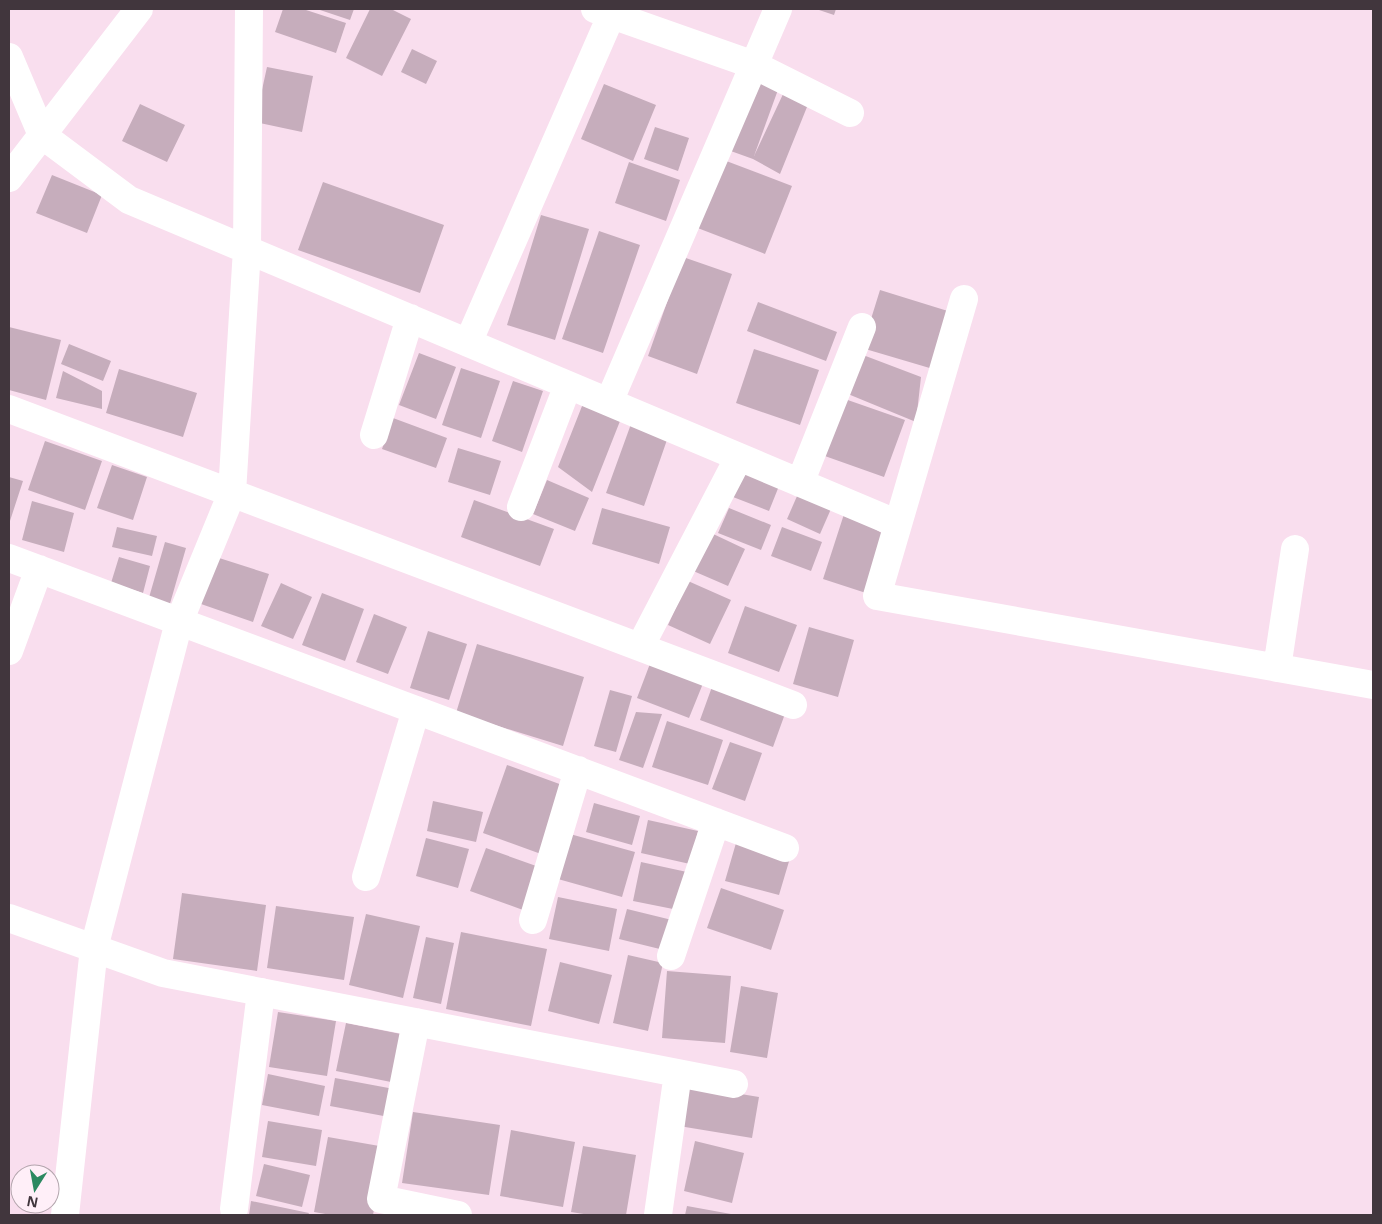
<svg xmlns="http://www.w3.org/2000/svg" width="1382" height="1224" viewBox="0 0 1382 1224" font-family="'Noto Sans',sans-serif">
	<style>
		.building { fill: #c6adbc }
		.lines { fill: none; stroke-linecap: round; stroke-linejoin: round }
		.minor { stroke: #fff; stroke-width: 28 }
	</style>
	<rect width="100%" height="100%" fill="#f9deee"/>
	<path class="building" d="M283,9H303L346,23L336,53L275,32Z
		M317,9H354L350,20Z
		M370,9H391L411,19L382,76L346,58Z
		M816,9H836L834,15Z
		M412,49L437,61L426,84L401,72Z
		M267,67L313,76L302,132L255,122Z
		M754,79L779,87L754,156L784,92L809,102L780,174L753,159L728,150Z
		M604,84L656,105L633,161L581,139Z
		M140,104L185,125L167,162L122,141Z
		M655,127L689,138L678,171L644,159Z
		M721,159L792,186L765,254L695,227Z
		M629,162L680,180L666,221L615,203Z
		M52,175L102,195L87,233L36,213Z
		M323,182L444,225L420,293L298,250Z
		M541,215L589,229L555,340L507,325Z
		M599,231L640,245L603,353L562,339Z
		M683,257L732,274L697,374L648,356Z
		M880,290L951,312L933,369L862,348Z
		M758,302L837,332L826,361L747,331Z
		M9,327L61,340L46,400L9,390Z
		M69,344L111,361L103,381L61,364Z
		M754,349L819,370L800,425L736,403Z
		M419,353L456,367L436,419L399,405Z
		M863,355L921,377L916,422L848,394Z
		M461,368L500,381L481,438L442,425Z
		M119,369L197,393L183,437L106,413Z
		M63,371L102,391V409L56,398Z
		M513,381L543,391L522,452L492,441Z
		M842,398L905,420L884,477L822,455Z
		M584,401L622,416L592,492L558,467Z
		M393,418L447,438L436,468L382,449Z
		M631,424L668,437L644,506L606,493Z
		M45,441L102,461L85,510L28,490Z
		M458,448L501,461L490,495L448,482Z
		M112,465L147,477L133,520L97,508Z
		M742,472L779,486L769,511L733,497Z
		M9,477L23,481L9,524Z
		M547,480L589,498L575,531L533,514Z
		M801,487L834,502L820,534L787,519Z
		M474,500L554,529L540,566L461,537Z
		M32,501L74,513L64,552L22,540Z
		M602,508L670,527L659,564L592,544Z
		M729,508L771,525L761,550L718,533Z
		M845,511L885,535L866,593L823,579Z
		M117,527L157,536L152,556L112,547Z
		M782,527L822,542L811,571L771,556Z
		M709,532L745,549L728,586L691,570Z
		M165,542L186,548L169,607L148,601Z
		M119,557L150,566L143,593L111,583Z
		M216,557L269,574L253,622L201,604Z
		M688,581L731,600L710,644L668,625Z
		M281,583L312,597L293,639L261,626Z
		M322,593L364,609L345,661L302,645Z
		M745,606L797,625L779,672L728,653Z
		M374,614L407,627L388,674L356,662Z
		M809,627L854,640L838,697L793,684Z
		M428,631L467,644L449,700L410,688Z
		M477,644L584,677L563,746L456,713Z
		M651,661L704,681L689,718L637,698Z
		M713,684L786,711L773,747L700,720Z
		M610,690L632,696L616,752L594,746Z
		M636,712L662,714L643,768L619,760Z
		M667,721L723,740L708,785L652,767Z
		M730,742L762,753L745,801L712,789Z
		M507,765L565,786L541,854L483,833Z
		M433,801L483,812L476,842L427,831Z
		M594,803L640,816L632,845L586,832Z
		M648,820L698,831L690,864L641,853Z
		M570,834L635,852L622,897L558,879Z
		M426,838L469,849L458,888L416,876Z
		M736,843L790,858L779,895L725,881Z
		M486,848L539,867L523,910L470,891Z
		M641,862L687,872L678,910L633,901Z
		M721,888L784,910L771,950L707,928Z
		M182,893L266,905L257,971L173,959Z
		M558,897L617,909L609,951L549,939Z
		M276,906L354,917L344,980L267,968Z
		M627,909L676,921L668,951L619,939Z
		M366,914L420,926L403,998L349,985Z
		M461,932L547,949L531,1026L446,1009Z
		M426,937L454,943L441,1004L413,998Z
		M628,955L663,963L648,1031L613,1023Z
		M560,962L612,975L599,1024L548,1011Z
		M667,971L731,976L725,1043L662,1038Z
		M741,986L778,993L767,1058L730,1052Z
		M278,1012L336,1021L327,1076L269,1067Z
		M346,1023L401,1034L391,1082L336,1071Z
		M268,1074L325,1086L319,1116L262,1105Z
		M335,1078L394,1089L389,1117L330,1106Z
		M686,1085L759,1097L752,1138L679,1126Z
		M413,1112L500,1125L489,1195L402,1183Z
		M268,1121L322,1130L316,1166L262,1157Z
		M511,1130L575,1142L563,1207L500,1196Z
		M328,1137L385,1147L373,1215H331L314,1212Z
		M695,1141L744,1153L732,1203L684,1191Z
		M583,1146L636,1155L626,1215H590L571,1212Z
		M264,1164L310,1175L302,1207L256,1196Z
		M251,1201L309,1213L308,1215H249Z
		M687,1206L731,1214V1215H685Z"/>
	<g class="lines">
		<path class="minor" d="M595,9L754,65L850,113
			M9,57L42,135L129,200L898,524
			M9,178L139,9
			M964,299L877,596L1373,685
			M468,343L614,9
			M609,402L778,9
			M9,409L793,705
			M374,435L410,318
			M800,483L862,327
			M521,507L568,385
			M9,558L785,848
			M640,647L739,457
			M9,651L39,569
			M1277,668L1295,549
			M366,877L416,710
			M9,918L163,973L734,1084
			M533,920L578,770
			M671,956L716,822
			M416,1022L381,1199L458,1215
			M234,1209L261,992
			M65,1215L94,948L179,622L232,493L247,249L249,9
			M658,1215L678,1073"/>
	</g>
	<rect width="1382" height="1224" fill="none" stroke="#41363d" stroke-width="20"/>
	<g transform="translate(35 1189) rotate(191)"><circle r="24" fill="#ffeff8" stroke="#b3a5ad"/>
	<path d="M0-4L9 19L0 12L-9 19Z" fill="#2c8961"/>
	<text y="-8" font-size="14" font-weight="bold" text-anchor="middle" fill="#41363d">N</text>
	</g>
</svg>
